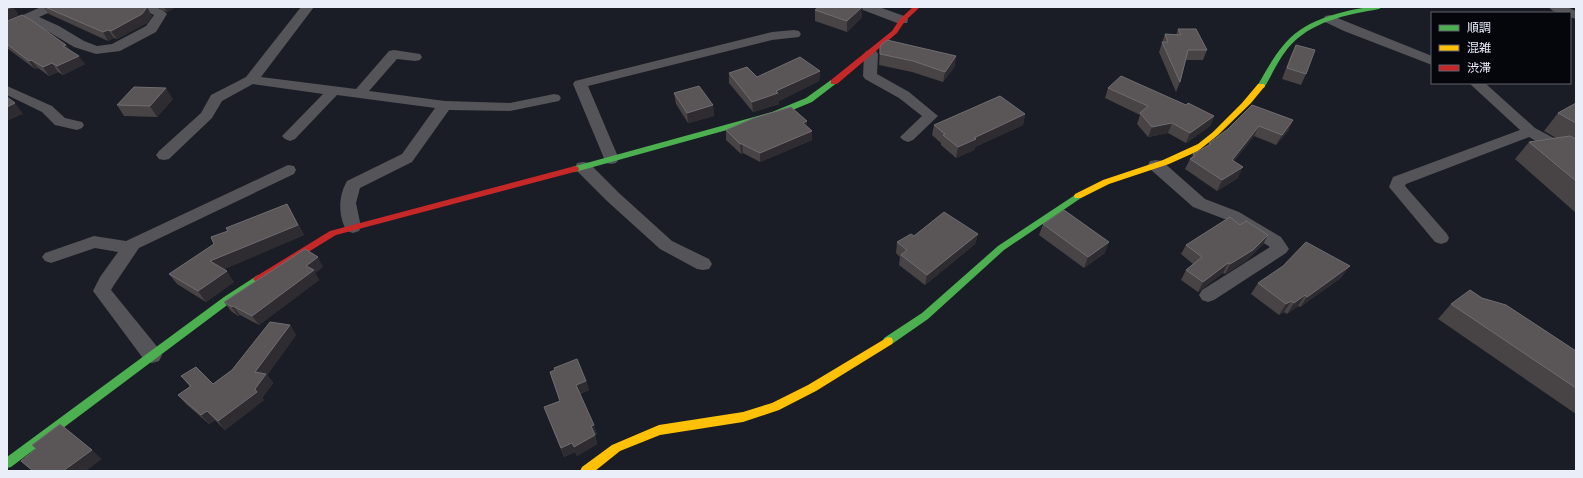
<svg xmlns="http://www.w3.org/2000/svg" width="1583" height="478" viewBox="0 0 1583 478" font-family="Manrope,'Noto Sans JP',sans-serif">
	<style>
		.lines { fill: none; stroke-linecap: round; stroke-linejoin: round }
		.street { fill: #555458; fill-rule: evenodd }
		.fast { fill: #4caf50; fill-rule: evenodd }
		.slow { fill: #ffc107; fill-rule: evenodd }
		.jam { fill: #c62828; fill-rule: evenodd }
		.wall { fill: #484344 }
		.shaded-wall { fill: #2e2c30 }
		.building { fill: #5a5557; stroke: #706d70 }
	</style>
	<rect width="100%" height="100%" fill="#1a1d26"/>
	<g class="lines">
		<path class="street" d="M41,7H57L55,10L39,17L59,26L84,41L97,46L112,44L146,26L154,15L143,10L141,7C150,7 161,6 167,14L156,32L120,51L96,54L74,47L49,32L28,22L7,31V22Z
			M301,7H314L261,77L356,89L389,51L394,50L420,54L422,57L420,60L415,61L397,59L369,91L445,101L510,103L554,94L559,95L561,98L559,101L510,111L449,110L412,162L360,188L356,203L361,227L359,231L353,233L347,231C338,217 338,196 347,181L402,154L435,108L337,95L295,139L290,141L285,139L282,136L285,133L323,94L253,84L222,101L212,118L169,159L164,160L159,159L156,155L159,151L201,113L211,95L246,77Z
			M861,7H879L907,17L908,20L907,23H897L863,10Z
			M1549,7H1567L1576,11V19L1570,17V13C1563,13 1553,14 1549,7Z
			M1330,15L1432,56V65L1344,31L1325,22L1324,19L1325,16Z
			M794,30L799,31L801,34L799,37L772,40L588,86L619,159L616,163L611,164L606,163L573,84L575,81L772,32Z
			M871,50L876,51L878,54L877,74L909,92L938,116L913,140L908,142L903,140L900,137L922,116L899,98L865,79L863,76L864,54L866,51Z
			M1469,83H1485L1535,128L1576,150V162L1571,161L1529,137L1406,184L1405,186L1447,234L1449,238L1447,242L1441,244L1435,242L1389,187L1393,177L1520,130Z
			M7,86L52,106L65,118L82,122L84,125L82,128L77,130L55,125L42,112L7,95Z
			M1156,160L1162,161L1205,199L1239,212L1281,237L1289,249L1286,253L1214,300L1208,302L1202,300L1199,295L1202,290L1270,247L1227,220L1193,207L1150,169L1148,165L1150,161Z
			M583,162L589,163L619,193L672,241L709,259L712,264L709,269L703,270L697,269L660,249L607,201L577,171L575,167L577,163Z
			M288,165L294,166L296,170L294,174L139,248L114,285L111,290L159,349L162,355L159,361L152,363L145,361L93,291L100,277L118,252L95,248L51,263L45,261L42,257L45,253L94,236L126,241Z"/>
		<path class="fast" d="M1367,7H1382L1379,9C1346,15 1311,21 1288,48C1278,60 1272,75 1264,88H1258L1257,86C1265,73 1272,59 1282,47C1303,20 1336,13 1367,7Z
			M831,80H837L838,82L812,102L778,116L575,172L571,169L572,167L772,112L806,98Z
			M1078,193L1082,196L1081,198L1004,250L928,319L892,344L888,345L884,344L883,341L884,338L922,313L998,246Z
			M258,275L261,277L263,279L261,281L230,303L11,467L7,468V457L224,297Z"/>
		<path class="slow" d="M1258,84H1264L1265,86L1251,103L1218,135L1198,151L1169,164L1109,184L1081,198H1075L1074,196L1075,194L1103,180L1163,160L1198,144L1213,132L1242,103Z
			M888,337L892,338L893,341L892,344L816,391L779,410L743,422L660,435L620,451L595,471H580L582,467L612,445L659,425L743,412L772,403L808,385Z"/>
		<path class="jam" d="M913,7H920L905,21L897,33L837,84H831V80L892,31L900,19Z
			M575,166L578,167L579,169L578,171L336,235L261,281H255L253,279L255,277L330,231Z"/>
	</g>
	<path class="wall" d="M43,7H146L152,16L147,23L117,39L114,38L108,41L49,14Z
		M157,7H176L167,12Z
		M862,7V17L847,32L815,21V10Z
		M7,21L66,45L70,50L85,64L63,75L58,72L49,76L38,68L35,69L7,48Z
		M1178,29L1207,50L1203,60H1186L1180,82L1176,92L1159,52L1165,34L1176,35Z
		M1296,45L1306,74L1301,85L1282,79L1291,55Z
		M880,46L955,66L943,82L912,72L879,65Z
		M820,71L819,81L779,101V104L753,112L729,83V73L757,77Z
		M1108,88L1186,105L1214,116L1210,126L1186,143L1168,133L1148,137L1137,124L1140,115L1105,98Z
		M674,93L713,105L714,116L688,123L676,104Z
		M173,99L157,117L124,116L117,105Z
		M1576,103V213L1515,159L1529,142L1556,138L1544,131L1558,113Z
		M1025,114L1023,125L975,147L974,150L956,158L941,145V143L932,135L934,125Z
		M1293,120L1288,131L1276,145L1254,136L1234,161L1238,178L1217,191L1185,169L1190,159L1191,158L1193,154L1208,145L1209,143L1228,129Z
		M807,121V126L812,131V140L760,162L743,153L741,154L726,140V130Z
		M287,204L304,235L224,269L234,282L206,302L177,284L169,274L214,244L228,231Z
		M1043,224L1105,253L1084,268L1039,235Z
		M1240,225L1268,235L1263,244L1247,260L1225,274L1223,273L1198,292L1181,280L1186,270L1193,264L1181,254L1186,245Z
		M978,234L975,244L925,285L899,265L900,257L896,253L897,242L914,236Z
		M323,267L315,273L319,280L259,325L240,315L238,316L231,311L224,302Z
		M1342,277L1300,307L1298,306L1287,314L1284,312L1279,315L1251,294L1258,283Z
		M1482,298L1576,351V414L1438,319L1451,304Z
		M290,325L296,335L267,375L273,383L262,398L264,400L225,430L215,420L209,424L186,404L178,395L190,387L181,376L213,384L232,370Z
		M555,370L586,381L589,390L580,394L597,434L595,435L597,444L577,456L575,452L564,457L544,407L560,401Z"/>
	<path class="shaded-wall" d="M12,7H13L19,15L7,20V9Z
		M147,7L152,16L147,23L117,39L111,31Z
		M164,7H176L167,12Z
		M862,7V17L847,32V21Z
		M108,30L114,38L108,41L103,32Z
		M66,45L72,53L63,46Z
		M79,56L85,64L63,75L57,66Z
		M956,56L955,66L943,82L945,72Z
		M31,60L38,68L35,69L29,61Z
		M52,63L58,72L49,76L43,67Z
		M820,71L819,81L779,101V104L753,112L752,102Z
		M166,88L173,99L157,117L150,106Z
		M15,103L23,114L7,121V107Z
		M713,105L714,116L688,123L687,113Z
		M1025,114L1023,125L975,147L974,150L956,158L958,147L974,138Z
		M1214,116L1210,126L1186,143L1190,133Z
		M1293,120L1288,131L1276,145L1282,135Z
		M807,121V130L803,123Z
		M1172,123L1168,133L1148,137L1152,127Z
		M1259,126L1254,136L1227,170L1232,160Z
		M812,131V140L760,162V153Z
		M740,144H742L743,153L741,154Z
		M1243,167L1238,178L1217,191L1222,180Z
		M287,204L304,235L218,272L210,261Z
		M978,234L975,244L925,285L927,275Z
		M1268,235L1263,244L1247,260L1225,274L1230,264Z
		M1109,242L1105,253L1084,268L1088,257Z
		M318,257L323,267L315,273L319,280L259,325L252,316L306,266Z
		M1228,263L1223,273L1198,292L1203,282Z
		M1350,266L1342,277L1300,307L1307,297Z
		M227,271L234,282L206,302L198,291Z
		M1305,295L1298,306L1287,314L1294,303Z
		M1291,301L1284,312L1279,315L1286,304Z
		M233,306L240,315L238,316L232,307Z
		M290,325L296,335L267,375L273,383L262,398L264,400L225,430L218,421L255,389V372Z
		M586,381L589,390L579,394L576,385Z
		M207,411L215,420L209,424L201,415Z
		M594,425L597,434L594,435L591,426Z
		M595,435L597,444L577,456L575,452L564,457L561,448L572,443Z
		M92,450L102,459L86,471H63Z"/>
	<path class="building" d="M7,7H12L7,9Z
		M45,7H147L142,14L111,31L108,30L103,32Z
		M819,7H862L847,21L815,10Z
		M22,15L31,20L66,45L63,46L79,56L57,66L52,63L43,67L31,60L29,61L7,44V21Z
		M1178,29H1196L1207,50H1188L1180,82L1162,42H1168L1165,34L1181,35Z
		M887,40L956,56L945,72L913,61L880,54V46Z
		M1296,45L1315,50L1306,74L1287,68Z
		M800,57L820,71L776,91L778,93L752,102L729,73L747,67L757,77Z
		M1121,76L1186,105L1188,103L1214,116L1190,133L1172,123L1152,127L1140,113L1148,106L1108,88Z
		M699,86L713,105L687,113L674,93Z
		M134,87L166,88L150,106L117,105Z
		M1000,96L1025,114L974,138L976,139L958,147L943,135L945,134L934,125Z
		M7,97L15,103L7,107Z
		M1576,103V123L1558,113Z
		M1252,105L1293,120L1282,135L1259,126L1232,160L1243,167L1222,180L1190,159L1195,156L1193,154L1211,144L1209,143L1228,129Z
		M791,107L807,121L803,123L812,131L760,153L742,144H740L726,130L754,118Z
		M1570,136L1576,139V181L1529,142Z
		M287,204L298,225L210,261L227,271L198,291L169,274L214,244L211,237L228,231L226,228Z
		M1064,210L1109,242L1088,257L1043,224Z
		M944,212L978,234L927,275L901,255L907,250L897,242L911,234L914,236Z
		M1230,217L1240,225L1246,221L1268,235L1253,250L1230,264L1228,263L1203,282L1186,270L1202,257L1186,245Z
		M1306,242L1350,266L1307,297L1305,295L1294,303L1291,301L1286,304L1258,283L1283,266Z
		M305,249L318,257L306,266L314,270L252,316L233,306L232,307L224,302Z
		M1470,290L1482,298L1506,305L1576,351V388L1451,304Z
		M270,322L290,325L255,372L266,374L255,389L257,392L218,421L207,411L201,415L178,395L191,386L181,376L196,367L213,384L232,370Z
		M577,359L586,381L576,385L594,425L591,426L595,435L574,447L572,443L561,448L544,407L560,401L550,372L555,370L554,368Z
		M60,424L92,450L63,471H33L21,461L36,449L32,445Z"/>
	<rect width="1583" height="478" fill="none" stroke="#eaeef9" stroke-width="16"/>
	<rect x="1431" y="12" width="140" height="72" fill="#05060c" stroke="#61636b"/>
	<rect x="1439" y="25" width="20" height="6" fill="#4caf50" stroke="#61636b"/>
	<text x="1467" y="32" font-size="12" fill="#eaeef9">順調</text>
	<rect x="1439" y="45" width="20" height="6" fill="#ffc107" stroke="#61636b"/>
	<text x="1467" y="52" font-size="12" fill="#eaeef9">混雑</text>
	<rect x="1439" y="65" width="20" height="6" fill="#c62828" stroke="#61636b"/>
	<text x="1467" y="72" font-size="12" fill="#eaeef9">渋滞</text>
</svg>
